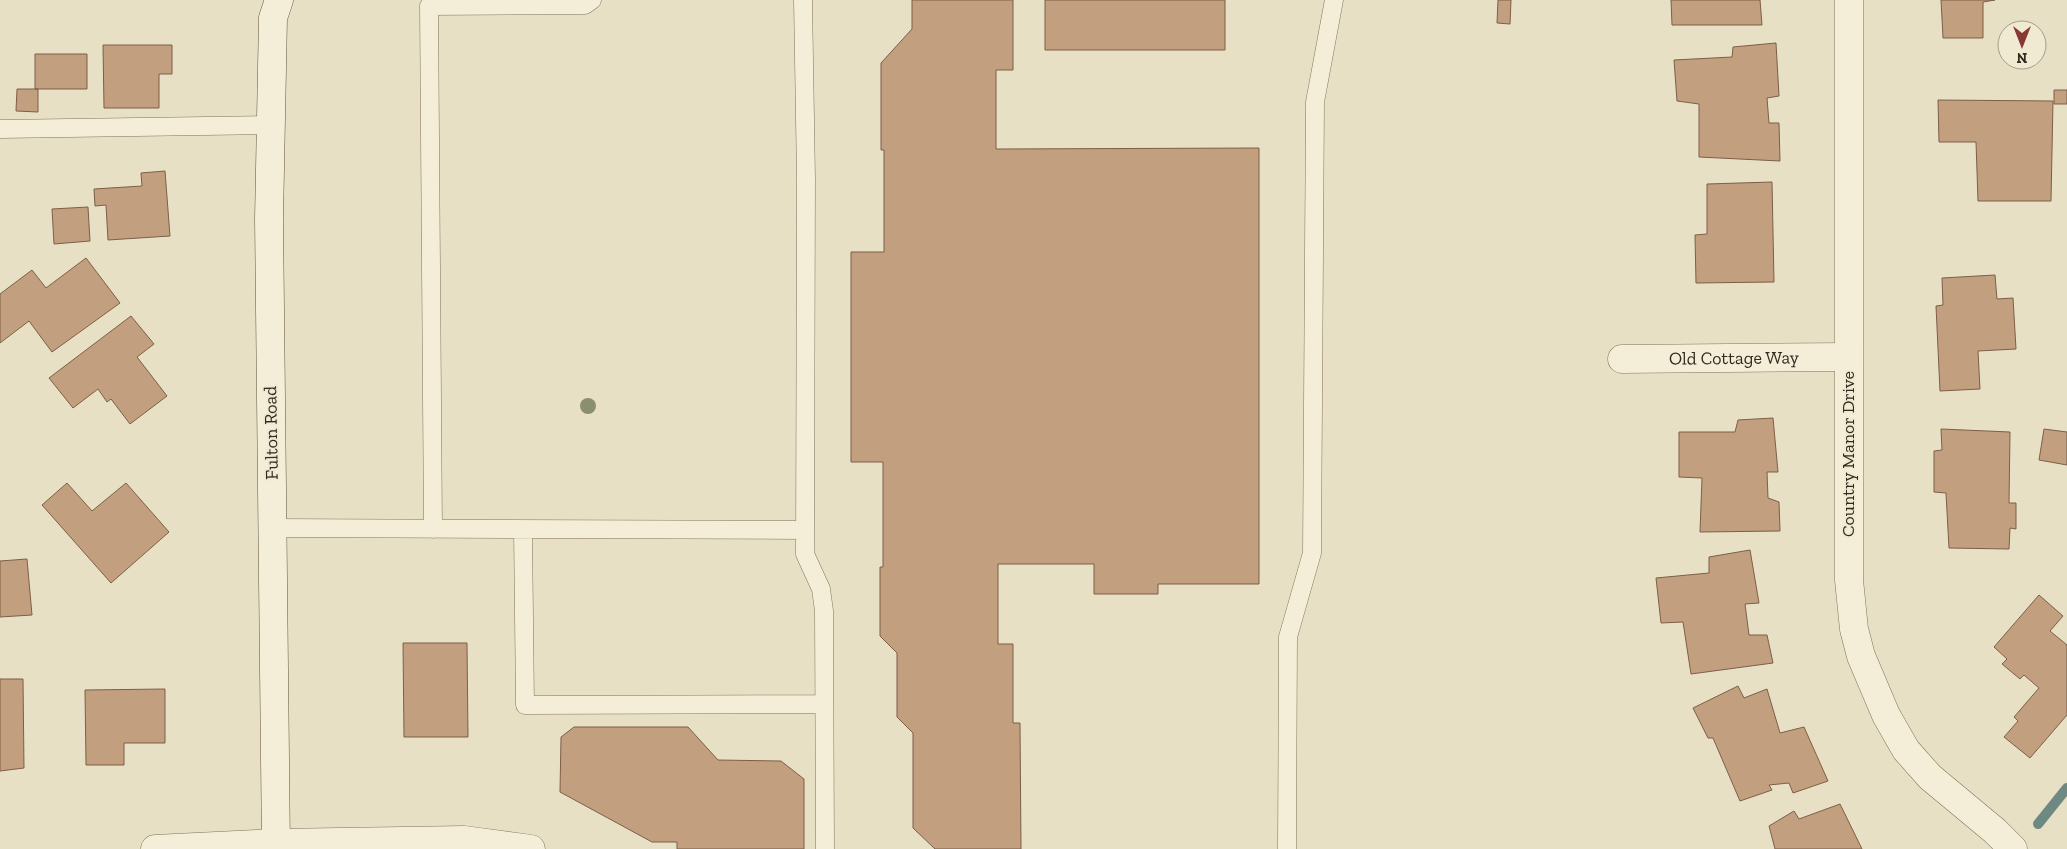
<svg xmlns="http://www.w3.org/2000/svg" width="2067" height="849" viewBox="0 0 2067 849" font-family="'Zilla Slab',serif">
	<style>
		.lines { fill: none; stroke-linecap: round; stroke-linejoin: round }
		.stream { stroke: #6e8984; stroke-width: 10 }
		.building { fill: #c29f7f; stroke: #7d5f46 }
		.lane-casing { stroke: #81735d; stroke-width: 19 }
		.street-casing { stroke: #81735d; stroke-width: 29 }
		.secondary-casing { stroke: #635440; stroke-width: 29 }
		.lane { stroke: #f4edd7; stroke-width: 18 }
		.street { stroke: #f4edd7; stroke-width: 28 }
		.secondary { stroke: #f4edd7; stroke-width: 28 }
		.tree { fill: #8c8f6f }
		.labels { text-anchor: middle; dominant-baseline: central; stroke-width: 4; stroke-linejoin: round; paint-order: stroke }
		.street-label { font-size: 18px; fill: #332a1f; stroke: #f1ead3 }
	</style>
	<rect width="100%" height="100%" fill="#e8e0c5"/>
	<g class="lines">
		<path class="stream" d="M2038,824L2067,788"/>
	</g>
	<path class="building" d="M912,0H1013V70H996V149L1259,148V584H1158V594H1094V564H998V644H1013V723H1020L1021,849H935L913,828V733L897,717V653L880,636V567H883V462H851V252H884V150H881V63L912,29Z
		M1045,0H1225V50H1045Z
		M1498,0H1511L1510,24L1497,23Z
		M1671,0H1760L1762,25H1672Z
		M1941,0H1995L1983,2V38H1943Z
		M1776,43L1779,96L1767,98L1769,123H1779L1780,161L1699,157V104L1677,101L1674,60L1732,57L1733,47Z
		M103,45H172V74H159V108H104Z
		M35,54H87V89H35Z
		M17,89H38V112L16,111Z
		M2054,90H2067V104H2054Z
		M1938,100L2053,101L2051,201H1978L1976,142H1939Z
		M165,171L170,236L108,240L106,205L95,206L94,189L142,186L141,173Z
		M1772,182L1774,282L1696,283L1695,235L1707,234V184Z
		M88,207L90,241L54,244L52,209Z
		M86,258L120,303L52,352L29,321L0,343V294L32,270L46,288Z
		M1995,275L1997,299L2013,298L2016,349L1978,351L1980,389L1940,391L1936,306L1943,305L1942,278Z
		M131,316L154,344L137,357L167,396L130,424L111,399L107,402L98,389L73,408L49,378Z
		M1773,418L1778,472H1767L1768,498L1779,502L1780,531L1700,532L1702,478L1679,477V432H1735L1738,420Z
		M1941,429L2010,432L2009,503H2016V529L2010,528L2009,549L1949,548L1946,493L1934,492V451L1942,450Z
		M2044,429L2067,432V465L2039,460Z
		M67,483L92,511L126,483L169,532L111,583L42,505Z
		M1750,550L1759,603L1745,604L1749,635H1767L1773,663L1691,674L1683,622L1661,623L1656,578L1709,573V557Z
		M27,559L32,615L0,617V561Z
		M2039,595L2063,616L2050,631L2067,645V715L2030,758L2004,737L2018,721L2014,717L2039,688L2024,675L2020,679L2002,664L2007,659L1994,647Z
		M403,643H467L468,737H404Z
		M0,679H23L24,768L0,771Z
		M1738,686L1744,698L1767,689L1780,733L1804,727L1828,781L1793,793L1789,783L1769,785L1772,790L1740,801L1713,738H1708L1693,708Z
		M165,689V743H124V765H86L85,690Z
		M574,727H688L718,760L781,761L804,779V849H677V842H652L560,792L561,737Z
		M1840,804L1862,849H1775L1769,826L1794,811L1799,819Z"/>
	<g class="lines">
		<defs>
			<path id="lane" d="M803,0L806,178L805,554L821,589L824,611L825,849
				M0,129L270,125
				M272,528L805,530
				M433,529L429,6L585,5L592,0
				M523,530L525,705L823,704
				M1287,849L1288,637L1312,553L1315,102L1334,0"/>
			<g id="street">
				<path d="M1849,0V580L1854,629L1861,656L1886,715L1906,750L1930,777L1995,831L2013,849"/>
				<path id="s1" d="M1622,359L1848,357"/>
				<path d="M155,849L276,843L464,840L531,849"/>
			</g>
			<path id="secondary" d="M276,849L269,219L273,18L279,0"/>
		</defs>
		<use href="#lane" class="lane-casing"/>
		<use href="#street" class="street-casing"/>
		<use href="#secondary" class="secondary-casing"/>
		<use href="#lane" class="lane"/>
		<use href="#street" class="street"/>
		<use href="#secondary" class="secondary"/>
	</g>
	<circle class="tree" cx="588" cy="406" r="8"/>
	<g class="labels">
		<g class="street-label">
			<text stroke="none"><textPath href="#s1" startOffset="112">Old Cottage Way</textPath></text>
			<text transform="translate(271 433) rotate(-91)">Fulton Road</text>
			<text transform="translate(1848 454) rotate(-90)">Country Manor Drive</text>
		</g>
	</g>
	<g transform="translate(2022 45) rotate(180)"><circle r="24" fill="#f1ead3" stroke="#a59d8b"/>
	<path d="M0-4L9 19L0 12L-9 19Z" fill="#893934"/>
	<text y="-8" font-size="14" font-weight="bold" text-anchor="middle" fill="#332a1f">N</text>
	</g>
</svg>
